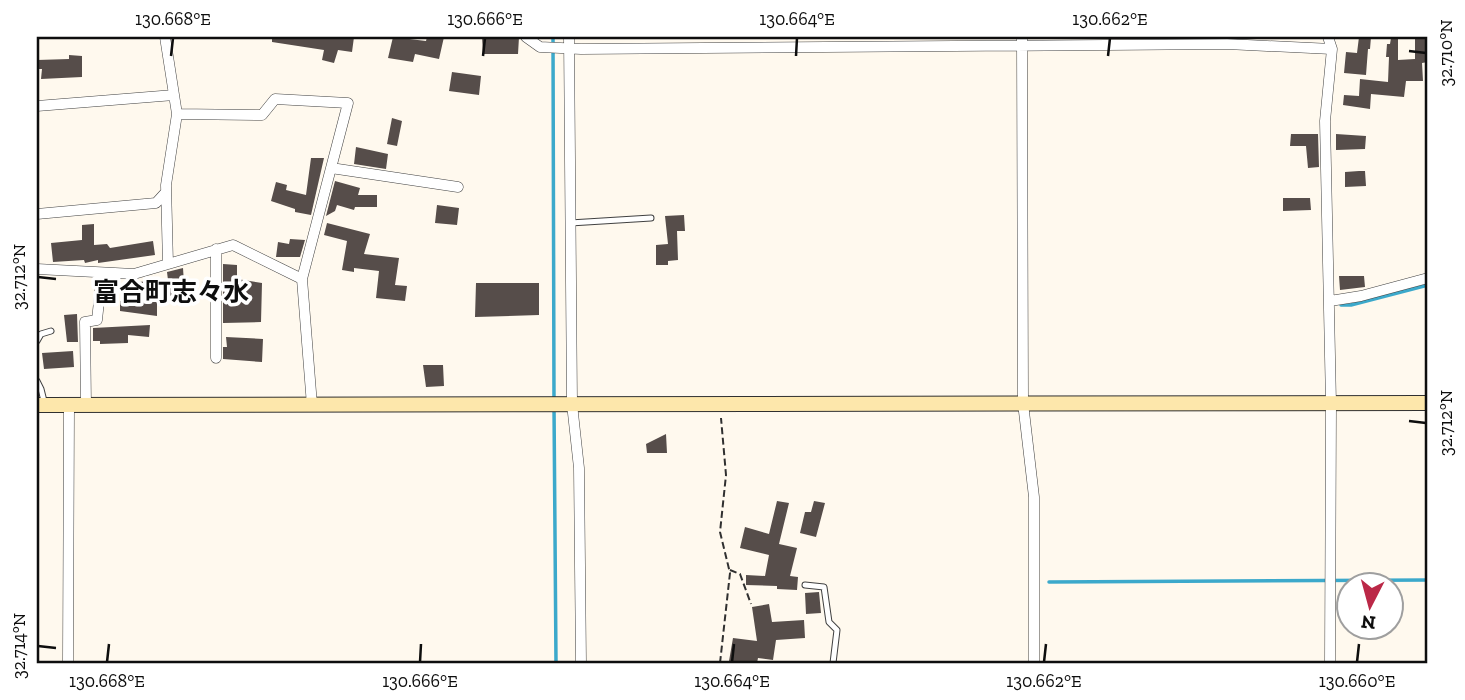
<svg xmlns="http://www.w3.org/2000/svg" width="1465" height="700" viewBox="0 0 1465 700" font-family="'Zilla Slab','Noto Sans JP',serif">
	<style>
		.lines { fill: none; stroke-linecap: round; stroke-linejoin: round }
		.stream { stroke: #3ca9cb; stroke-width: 3.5 }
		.building { fill: #564d4a }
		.lane-casing { stroke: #414141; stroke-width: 7 }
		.street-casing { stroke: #414141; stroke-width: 11 }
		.secondary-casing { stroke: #303030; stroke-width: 16 }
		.path { stroke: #303030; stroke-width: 2; stroke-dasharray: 7 3.5; stroke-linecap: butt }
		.lane { stroke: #fff; stroke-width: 5 }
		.street { stroke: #fff; stroke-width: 10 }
		.secondary { stroke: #fde7ab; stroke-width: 14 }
		.ticks { fill: none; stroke: #0e0e0e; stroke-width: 2.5 }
		.labels { text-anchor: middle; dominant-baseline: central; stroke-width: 7; stroke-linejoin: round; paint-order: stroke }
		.quarter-label { font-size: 26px; font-weight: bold; fill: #0e0e0e; stroke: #fff }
		.neatline { fill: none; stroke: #0e0e0e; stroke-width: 2.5 }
		.ticks-label { font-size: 18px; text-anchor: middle; fill: #0e0e0e }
	</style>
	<rect width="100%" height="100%" fill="#fff9ee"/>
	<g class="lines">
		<path class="stream" d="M553,37L554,399
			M1341,305H1351L1428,285
			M554,406L556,663
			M1049,582L1428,580"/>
	</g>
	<path class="building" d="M272,37H354L352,52L338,50L334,63L322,60L324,50L272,42Z
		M393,37L426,41L427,37H444L439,59L415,54L413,62L388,58Z
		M482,37H519L518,54H483Z
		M1359,37H1371L1370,49H1368L1366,75L1344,73L1346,52L1357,53Z
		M1415,37H1428V62L1422,63L1423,81H1406L1404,97L1371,94L1370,109L1343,105L1344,95L1359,96L1360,79L1388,82L1389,57H1386L1387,44H1390L1391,38H1398V60L1415,59Z
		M69,55L82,56V77L41,79L42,69H37V60L69,59Z
		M452,72L481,76L479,95L449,91Z
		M392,118L402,121L397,146L387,144Z
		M1291,134H1318L1319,167L1308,168L1306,146H1290Z
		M1336,134L1366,136L1365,149L1336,150Z
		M356,147L388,154L386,169L354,164Z
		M311,158H324L311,215L295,212V209L271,201L276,182L287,185L286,190L306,195Z
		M1359,171H1365L1366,186L1345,187V172Z
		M335,181L360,188L358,195H377V207H355L354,210L337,205L335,211L326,216Z
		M1283,198H1310L1311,210L1283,211Z
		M437,205L459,208L457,225L435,223Z
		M684,215L685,231H677L678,260L668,261V265H656V245L668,244L665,216Z
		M327,223L370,234L364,254L399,258L395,285L407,286L405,301L376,298L379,271L354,268V272L342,270L347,241L324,235Z
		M94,224V245L107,244L110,248L153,241L155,255L98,263V260L85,263L84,260L53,262L51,243L82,240V225Z
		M290,239L305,240L300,257H276L278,242L289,244Z
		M223,264L237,265V279L262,283L261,322L223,323Z
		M183,268L184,283L189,284L188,295L163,296V299H157V316L120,311V301L139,303L138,282L168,280L167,272Z
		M1339,276H1364L1365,287L1340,290Z
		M476,283H539V315L475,317Z
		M77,314L78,342H67L64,315Z
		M150,325L149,337L128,335V343L100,344V341H93V328Z
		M226,337L263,339L262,362L223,359V347H227Z
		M73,351L74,367L44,369L42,353Z
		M423,365H443L444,386L426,387Z
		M666,434L667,453H647L646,444Z
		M777,501L789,503L779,544L797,548L790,576L798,577L797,590L777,589V586L746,585V575L765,576L769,555L740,548L745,527L769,534Z
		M814,501L825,503L816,537L800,533L805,512H811Z
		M819,592L821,613L806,614L805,593Z
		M769,604L772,622L804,620L805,638L776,640L773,660L758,658L757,663L729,661L733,638L757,641L752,607Z"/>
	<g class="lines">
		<defs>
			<path id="lane" d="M570,223L651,218
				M37,341L41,334L51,331
				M37,381L41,389L45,405
				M805,585L824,587L829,622L837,630L833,663"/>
			<path id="street" d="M165,37L177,114L166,185L168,264
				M526,37L540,47L581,49L1227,44L1332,49
				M569,37L572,404L579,468L581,663
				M1022,37L1023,403L1034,497V663
				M1328,37L1332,49L1325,121L1331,403L1330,663
				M37,106L174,95
				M177,114L262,115L275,99L348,103L302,279L312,405
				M331,168L458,187
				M37,214L156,203L166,192
				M37,269L134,274L233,245L302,279
				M1330,301L1361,296L1428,278
				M216,358V249
				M86,406L85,322L97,320L102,273
				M68,663L69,406"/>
			<path id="secondary" d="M37,405L1428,403"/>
		</defs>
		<use href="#lane" class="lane-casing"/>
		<use href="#street" class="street-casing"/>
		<use href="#secondary" class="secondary-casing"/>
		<path class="path" d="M730,570L740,574L751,604
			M720,663L730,573L720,532L726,475L721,418"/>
		<use href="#lane" class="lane"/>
		<use href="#street" class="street"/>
		<use href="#secondary" class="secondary"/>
	</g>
	<path class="ticks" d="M1409,51L1426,53M171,56L173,38M483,56L485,38M796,56L797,38M1108,56L1110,38M38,277L56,279M1409,421L1426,423M38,646L56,648M107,662L109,644M420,662L421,644M732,662L734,644M1044,662L1046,644M1357,662L1359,644"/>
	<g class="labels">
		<g class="quarter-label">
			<text x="171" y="292">富合町志々水</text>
		</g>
	</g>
	<rect width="1465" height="700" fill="none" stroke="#ffffff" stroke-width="77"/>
	<g transform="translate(1370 606) rotate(186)"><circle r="33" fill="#ffffff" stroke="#9f9f9f" stroke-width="2"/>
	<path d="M0-5L12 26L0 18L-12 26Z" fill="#bb2847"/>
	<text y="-10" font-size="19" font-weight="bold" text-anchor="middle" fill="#0e0e0e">N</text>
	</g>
	<rect x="38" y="38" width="1388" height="624" class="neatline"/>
	<g class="ticks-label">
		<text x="173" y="25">130.668°E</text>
		<text x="485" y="25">130.666°E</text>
		<text x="797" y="25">130.664°E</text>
		<text x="1110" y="25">130.662°E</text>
		<text transform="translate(1446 53) rotate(-90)" y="6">32.710°N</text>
		<text transform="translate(19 277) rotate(-90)" y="6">32.712°N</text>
		<text transform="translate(1446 423) rotate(-90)" y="6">32.712°N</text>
		<text transform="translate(19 646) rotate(-90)" y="6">32.714°N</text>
		<text x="107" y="687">130.668°E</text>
		<text x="420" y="687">130.666°E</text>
		<text x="732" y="687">130.664°E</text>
		<text x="1044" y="687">130.662°E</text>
		<text x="1357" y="687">130.660°E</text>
	</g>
</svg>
